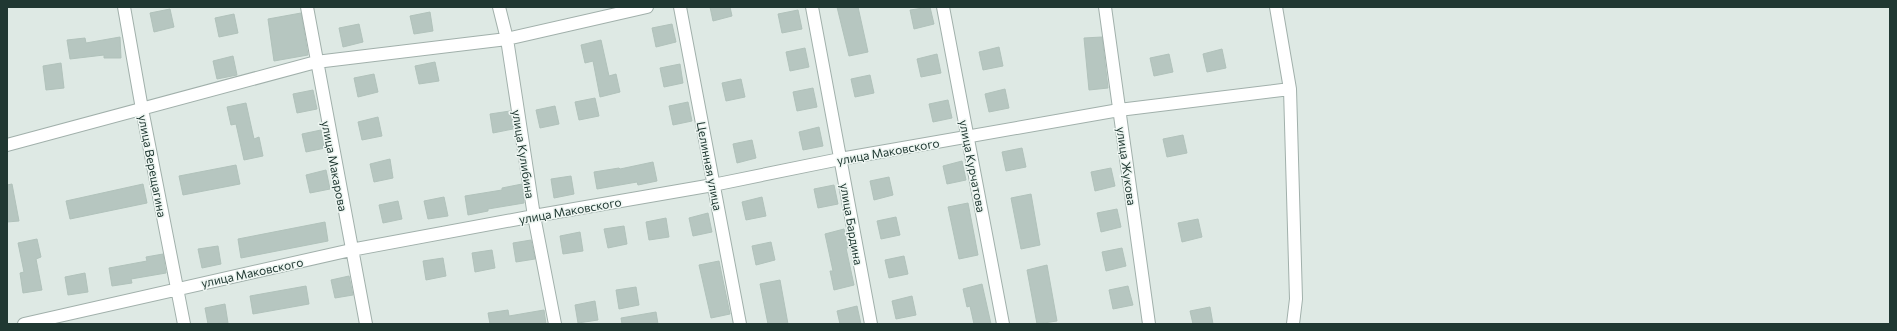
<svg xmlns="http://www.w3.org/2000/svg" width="1897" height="331" viewBox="0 0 1897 331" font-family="Commissioner,sans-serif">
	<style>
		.building { fill: #b6c6c0; stroke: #b1c2bb }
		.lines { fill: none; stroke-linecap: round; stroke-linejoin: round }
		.minor-casing { stroke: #a1b0ab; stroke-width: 14 }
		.minor { stroke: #fff; stroke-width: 12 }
		.labels { text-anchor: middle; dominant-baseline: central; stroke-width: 3; stroke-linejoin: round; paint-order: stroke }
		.street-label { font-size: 12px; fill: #203832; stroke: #eef6f2 }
	</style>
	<rect width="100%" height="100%" fill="#dee9e4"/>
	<path class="building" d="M710,7H730L732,16L713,21Z
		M837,7H858L868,52L849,56Z
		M930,7L934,24L914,29L910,10Z
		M170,9L174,27L154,32L150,13Z
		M798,10L802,29L782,33L778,14Z
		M430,12L433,31L414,34L410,16Z
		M301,13L308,55L274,61L268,19Z
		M234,14L238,33L219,37L215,18Z
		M359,24L363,42L343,47L339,28Z
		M672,24L676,42L656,47L652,28Z
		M120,37L121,58H104V55L70,59L67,40L85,38L86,43Z
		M1102,37L1108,88L1089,90L1084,38Z
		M601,40L609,76L616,74L620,92L600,97L593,61L585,63L581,45Z
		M999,47L1003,66L983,70L979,52Z
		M805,48L809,67L790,71L786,52Z
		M1222,49L1226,68L1207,72L1203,54Z
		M937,54L941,73L921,77L917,59Z
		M1169,54L1173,72L1154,76L1150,58Z
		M233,56L237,75L217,79L213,61Z
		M435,62L439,81L419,84L415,66Z
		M61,63L64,88L46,90L43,66Z
		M680,64L683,83L664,87L660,68Z
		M374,74L378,92L358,97L354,78Z
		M870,75L874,93L855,97L851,79Z
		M741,79L745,97L726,101L722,83Z
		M813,88L817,107L797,111L793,92Z
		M1005,89L1009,108L989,112L985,94Z
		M313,90L317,109L297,113L293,94Z
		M595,98L599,116L579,120L575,102Z
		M948,100L952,118L933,122L929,104Z
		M688,102L692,121L673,125L669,106Z
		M246,103L254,139L259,137L263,156L244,160L236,124L231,125L227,107Z
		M555,106L559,124L540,128L536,110Z
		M510,111L513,129L493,133L490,114Z
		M378,117L382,136L362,140L358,122Z
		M819,127L823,146L803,150L799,132Z
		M321,130L325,148L306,152L302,134Z
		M1183,135L1187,153L1167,157L1163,139Z
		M752,140L756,158L737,163L733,144Z
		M1022,148L1026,167L1006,171L1002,152Z
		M390,159L393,178L374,182L370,164Z
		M962,161L966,180L947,184L943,166Z
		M653,162L657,181L638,185L637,182L597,189L594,172L619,168L620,169Z
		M236,165L240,184L183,195L179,176Z
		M1111,168L1115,186L1095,191L1091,172Z
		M326,170L330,189L310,193L306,175Z
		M571,176L574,194L554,198L551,179Z
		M889,177L893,195L874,200L870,181Z
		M12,184L19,221L7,222V185Z
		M143,184L147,203L70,219L66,201Z
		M522,184L524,203L488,209V211L468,215L465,196L502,190V188Z
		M834,185L838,204L818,208L814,189Z
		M1031,194L1040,245L1021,249L1011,198Z
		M444,197L448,216L428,219L424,201Z
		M762,197L766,216L746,220L742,202Z
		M398,201L402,219L383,223L379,205Z
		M968,203L978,255L959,259L948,207Z
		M1117,209L1121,227L1101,232L1097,213Z
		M708,213L712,232L693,236L689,218Z
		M896,217L900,235L881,239L877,221Z
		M666,218L669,237L649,240L646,222Z
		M1198,219L1202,237L1182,242L1178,223Z
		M325,222L328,241L241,258L238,239Z
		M624,226L627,244L608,248L604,229Z
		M844,229L848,248H846L854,285L834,290L830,271H833L825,234Z
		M580,232L583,251L563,254L560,236Z
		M37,239L41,257L36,259L42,290L23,293L20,273L24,272L18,243Z
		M531,240L535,259L516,262L513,243Z
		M771,242L775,260L756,265L752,246Z
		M218,246L221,264L202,268L198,249Z
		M1122,248L1126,266L1106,271L1102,252Z
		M492,250L495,268L475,272L472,253Z
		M163,254L166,273L131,279L132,283L112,286L109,268L147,261L146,257Z
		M904,256L908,274L889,278L885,260Z
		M443,258L446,276L426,280L423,261Z
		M719,261L730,314L711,318L699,265Z
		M1047,265L1057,321L1037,324L1027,270Z
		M85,273L88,292L68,295L65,277Z
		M349,276L353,295L335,298L331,280Z
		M780,280L788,324H768L760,284Z
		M982,284L991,324H974L970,306L967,307L963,289Z
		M306,286L309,304L253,314L250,296Z
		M1128,286L1133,305L1113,309L1109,290Z
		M636,287L639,305L619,309L616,290Z
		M912,296L916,315L896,319L892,301Z
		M595,301L598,320L578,323L575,305Z
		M225,304L228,323L208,324L205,308Z
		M857,306L861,324H840L837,311Z
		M1210,307L1213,324H1193L1190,311Z
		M508,310L509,316L544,310L546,324H490L488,313Z
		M656,312L658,324H622L621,318Z"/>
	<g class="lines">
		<defs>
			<path id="minor" d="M124,7L142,109L184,324
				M307,7L366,324
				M499,7L507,39L534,216L555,324
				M680,7L740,324
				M812,7L871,324
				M943,7L1003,324
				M1105,7L1149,324
				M1290,89L1296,299L1293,324
				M7,145L316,62L507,39L647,7
				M24,324L351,250L534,216L713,185L840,159L1119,110L1290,89L1276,7"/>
		</defs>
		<use href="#minor" class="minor-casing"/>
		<use href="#minor" class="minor"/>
	</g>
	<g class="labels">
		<g class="street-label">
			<text transform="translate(888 151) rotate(-10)">улица Маковского</text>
			<text transform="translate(524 154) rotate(81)">улица Кулибина</text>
			<text transform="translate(153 166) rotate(79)">улица Верещагина</text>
			<text transform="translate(335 166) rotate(79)">улица Макарова</text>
			<text transform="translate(710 166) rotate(79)">Целинная улица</text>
			<text transform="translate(973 166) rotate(79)">улица Курчатова</text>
			<text transform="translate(1127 166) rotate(82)">улица Жукова</text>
			<text transform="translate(570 210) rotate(-10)">улица Маковского</text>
			<text transform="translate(852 224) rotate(80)">улица Бардина</text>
			<text transform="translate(252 272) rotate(-12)">улица Маковского</text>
		</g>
	</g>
	<rect width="1897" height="331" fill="none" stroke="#203832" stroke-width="16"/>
</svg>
